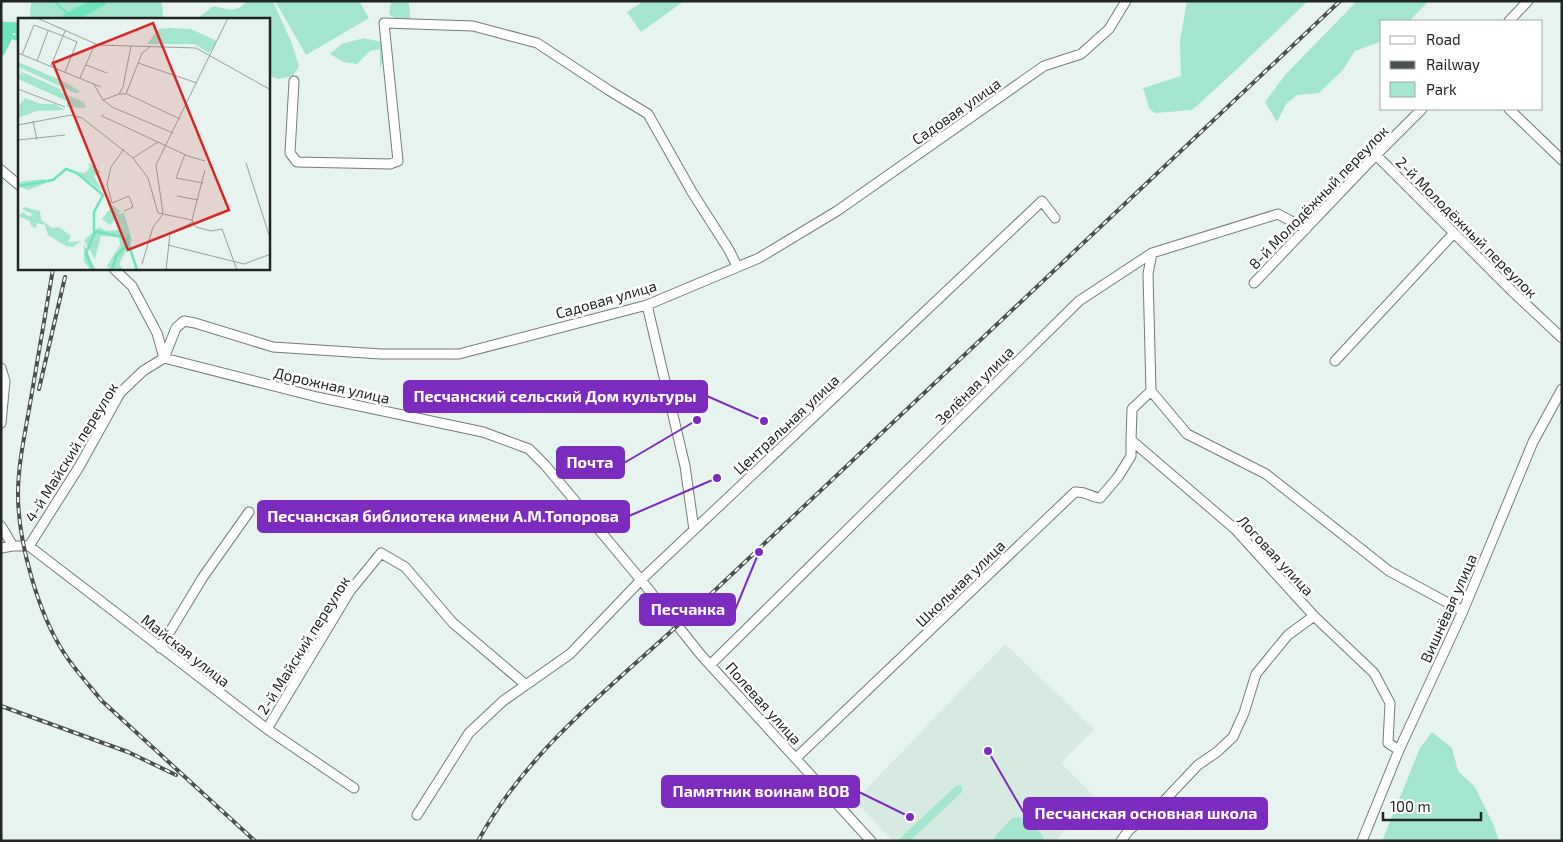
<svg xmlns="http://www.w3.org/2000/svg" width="1563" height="842" viewBox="0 0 1563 842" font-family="'Exo 2',sans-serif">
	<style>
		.built { fill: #d6eae2 }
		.green { fill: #a4e5cd }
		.water { fill: #6ee4be }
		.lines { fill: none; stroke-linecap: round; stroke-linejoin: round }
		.stream { stroke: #6ee4be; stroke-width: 2 }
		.river { stroke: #6ee4be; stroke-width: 11 }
		.minor-casing { stroke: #737d79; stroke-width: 11 }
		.minor { stroke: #fff; stroke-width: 9 }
		.rail-casing { stroke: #4a504e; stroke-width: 4 }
		.rail { stroke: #fff; stroke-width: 2; stroke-dasharray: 5.5; stroke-linecap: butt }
		.labels { text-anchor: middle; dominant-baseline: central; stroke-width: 5; stroke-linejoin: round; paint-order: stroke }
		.street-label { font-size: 15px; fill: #212524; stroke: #fff }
		.inset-river { fill: none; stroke: #6ee4be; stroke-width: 2.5 }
		.inset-road { fill: none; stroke: #98a19d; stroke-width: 1 }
		.view { fill: #d62828; fill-opacity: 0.15; stroke: #d62828; stroke-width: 2.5 }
		.inset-edge { fill: none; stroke: #212524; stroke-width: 2.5 }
		.leader { fill: none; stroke: #7b2cbf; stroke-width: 2 }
		.callout-dot { fill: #7b2cbf; stroke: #fff; stroke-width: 2 }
		.callout { fill: #7b2cbf; stroke: #7b2cbf; stroke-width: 2 }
		.callout-label { font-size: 16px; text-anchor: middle; font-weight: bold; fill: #fff }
	</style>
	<rect width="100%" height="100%" fill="#e7f3ee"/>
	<path class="built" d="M1005,644L1094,729L1061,763L1095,797L1055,841H893L855,801Z"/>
	<path class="green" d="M31,1H162L163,16L164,19H30Z
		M247,1H273L292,44L299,66L293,76L278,79L269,76V19H197L213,6C229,9 235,14 247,1Z
		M275,1H359L369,18L306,55Z
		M388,1H409L410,19L400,22L389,14L391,3Z
		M644,1H684L641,32L627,12Z
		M1187,1H1308L1235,71L1192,110L1155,113L1149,108L1143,88L1181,76L1180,41Z
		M1357,1H1429L1409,21H1382V41L1355,51L1343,70L1319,93L1297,95L1286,104L1277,122L1265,102L1286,74Z
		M364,38L381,42L385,52L380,70V49L370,51L357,64L344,62L330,54L342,44Z
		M1432,732L1452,748L1458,771L1475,787L1494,826L1499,841H1382L1420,748Z
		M957,785L962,786V792L910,841H897Z
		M1019,817C1030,820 1038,829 1044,838L1043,841H991L1012,818Z"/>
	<path class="water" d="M1,25L9,27L14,36L16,33H19V42L12,39L4,55L1,54Z"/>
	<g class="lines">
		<path class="stream" d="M54,1L73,19"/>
		<path class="river" d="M67,19L101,1
			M1,27L19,28"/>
		<defs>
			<path id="minor" d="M1509,21L1528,1
				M294,81L290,153L297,162L390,164L398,161L384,23L473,26L537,43L610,91L648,114L692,192L729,250L737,266
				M1509,109L1562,160
				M1376,155L1513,292L1562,338
				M1,170L19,185
				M1152,253L1148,274L1151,391L1187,434L1266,474L1389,571L1463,611
				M114,269L132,286L157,333L164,358
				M1254,283L1376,155L1422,109
				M647,305L685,466L694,530
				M164,358L176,328L184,321L195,323L273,347L381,354H459L647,305L759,258L837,211L1044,66L1081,54L1109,29L1126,1
				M164,358L317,397L483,432L529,449L545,465L641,580L701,655L871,841
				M1335,361L1454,233
				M1,368L5,381L1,423
				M1151,391L1132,409L1131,440L1235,529L1314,616L1374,673L1390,703L1388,743L1399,750
				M1,526L13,546
				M29,546L79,467L120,393L143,371L164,358
				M1,548L13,546H29L267,729L354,788
				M160,648L203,577L249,512
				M710,665L1079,301L1152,253L1278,214L1306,229
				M267,729L350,591L381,553L405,567L453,623L526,685
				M796,758L1075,492C1087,491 1089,497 1100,498L1118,477L1131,456V440
				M417,815L469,733L503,701L570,654L641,580L1042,201L1055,218
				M1121,841L1129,830L1164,801L1198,765L1217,752L1233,737L1244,713L1256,674L1288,635L1314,616
				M1362,841L1399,750L1463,611L1533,442L1562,389"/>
		</defs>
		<use href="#minor" class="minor-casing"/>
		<use href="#minor" class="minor"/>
		<defs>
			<path id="rail" d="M53,269C45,314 38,359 30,404C25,434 18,464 18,494C18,542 38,613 64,653C75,670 89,685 102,701L255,841
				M39,389L65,277
				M1,706L128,752L176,775
				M478,841C525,754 606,691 677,626L1340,1"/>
		</defs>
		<use href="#rail" class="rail-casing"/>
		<use href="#rail" class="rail"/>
	</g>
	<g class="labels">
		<g class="street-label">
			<text transform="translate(956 111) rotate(-35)">Садовая улица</text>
			<text transform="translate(1318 197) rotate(-46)">8-й Молодёжный переулок</text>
			<text transform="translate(1467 227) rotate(45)">2-й Молодёжный переулок</text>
			<text transform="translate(606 299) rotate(-16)">Садовая улица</text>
			<text transform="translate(332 385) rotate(13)">Дорожная улица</text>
			<text transform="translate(974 385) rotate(-45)">Зелёная улица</text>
			<text transform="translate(786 424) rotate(-43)">Центральная улица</text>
			<text transform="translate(71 452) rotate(-58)">4-й Майский переулок</text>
			<text transform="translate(1276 555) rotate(47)">Логовая улица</text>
			<text transform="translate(960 583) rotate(-44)">Школьная улица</text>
			<text transform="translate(1448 608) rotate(-66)">Вишнёвая улица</text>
			<text transform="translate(303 645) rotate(-58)">2-й Майский переулок</text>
			<text transform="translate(186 650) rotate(38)">Майская улица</text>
			<text transform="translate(764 703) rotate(48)">Полевая улица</text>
		</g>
	</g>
	<g transform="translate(18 18)">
		<rect width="252" height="252" fill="#e7f3ee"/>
		<path d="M151,10L173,11L199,23L191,35L176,26H129L140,11ZM0,44L47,64L63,74L57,75L7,52L0,49ZM0,52L44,72L42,74L66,84L68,90L49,89V83L0,61V55L7,57ZM7,80L23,86H37L47,92L19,93L0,100V89ZM69,144L83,154L76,158L84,173L59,154L67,155L72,149ZM26,161L28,165L10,172L0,168V164ZM95,187L102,193L100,196L106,195L114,222L101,246L106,252H93L89,248L102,227L101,219L83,218L77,241L66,222L81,209L88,213L104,212L97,201L92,207L84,201ZM6,189L22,193L23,202L34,210L41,209L53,218L50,224L63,223L55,229L48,228L30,217L27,207L18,205L19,210L13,208L12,203L0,198L5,194L10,198L16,197L4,191ZM66,226L75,247L79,252H72L66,243Z" fill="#a4e5cd"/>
		<path class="inset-river" d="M0,168L35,162L48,151L59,155L85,177L76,194V213L104,219L110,224L119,252M75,252L68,235L77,214M94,252L98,238L106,230L111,217"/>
		<path class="inset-road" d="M19,0L80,27L178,30L253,72M0,35L83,69M4,37L16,7L45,18L59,24L47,54M19,43L30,13M120,45L179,65M68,47L89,55M33,48L47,13M62,60L77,26M75,65L85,82L94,89L155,115M0,71L47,89M101,76H108L124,35L132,29M109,76L162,101M85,82L101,76L105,69L113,28M85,96L84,98L170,138L187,143M15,103L19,122M0,107L53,97L64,100L115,140L130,160L140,195L174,202M0,122L47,117M167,136L158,160L185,165M115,140L140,124M228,145L253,223M187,152L174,202L178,209L193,213L204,211L219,252M159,178L180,182M106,193L115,189L111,178L94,185L89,166L93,149L106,131M145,195L138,147L210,0M150,227L226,246L253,236M124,246L135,209L145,196M148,252L152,216L175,204"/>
		<path class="view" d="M135,5L211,192L110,232L35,45Z"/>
		<rect width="252" height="252" class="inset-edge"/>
	</g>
	<path class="leader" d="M764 421L707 396M697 420L624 463M717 478L629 516M759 552L735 610M910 817L859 792M988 751L1024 813"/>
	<g class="callout-dot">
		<circle cx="764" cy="421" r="5"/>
		<circle cx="697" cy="420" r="5"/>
		<circle cx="717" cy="478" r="5"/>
		<circle cx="759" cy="552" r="5"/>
		<circle cx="910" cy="817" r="5"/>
		<circle cx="988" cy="751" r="5"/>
	</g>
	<g class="callout">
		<rect x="404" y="381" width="303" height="31" rx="5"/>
		<rect x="557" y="447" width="67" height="31" rx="5"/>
		<rect x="258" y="501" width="371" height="31" rx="5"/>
		<rect x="640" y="594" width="95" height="31" rx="5"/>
		<rect x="662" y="776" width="197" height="31" rx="5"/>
		<rect x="1024" y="798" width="243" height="31" rx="5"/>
	</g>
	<g class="callout-label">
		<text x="555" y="402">Песчанский сельский Дом культуры</text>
		<text x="590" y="468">Почта</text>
		<text x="443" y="522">Песчанская библиотека имени А.М.Топорова</text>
		<text x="688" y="615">Песчанка</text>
		<text x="761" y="797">Памятник воинам ВОВ</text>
		<text x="1146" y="819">Песчанская основная школа</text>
	</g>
	<rect width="1563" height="842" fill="none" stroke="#212524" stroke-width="5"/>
	<rect x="1380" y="20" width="162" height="90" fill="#ffffff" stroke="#a6a8a7"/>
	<rect x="1390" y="36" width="25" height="8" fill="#ffffff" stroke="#a6a8a7"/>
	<text x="1426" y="45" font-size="15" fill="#212524">Road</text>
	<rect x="1390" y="61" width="25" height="8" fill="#4a504e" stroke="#a6a8a7"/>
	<text x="1426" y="70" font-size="15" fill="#212524">Railway</text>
	<rect x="1390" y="82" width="25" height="15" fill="#a4e5cd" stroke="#a6a8a7"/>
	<text x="1426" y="95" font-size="15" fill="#212524">Park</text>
	<path d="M1383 812v8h98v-8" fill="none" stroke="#212524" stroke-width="2.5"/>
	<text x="1390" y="812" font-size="15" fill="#212524" stroke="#ffffff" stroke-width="4" paint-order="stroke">100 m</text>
</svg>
